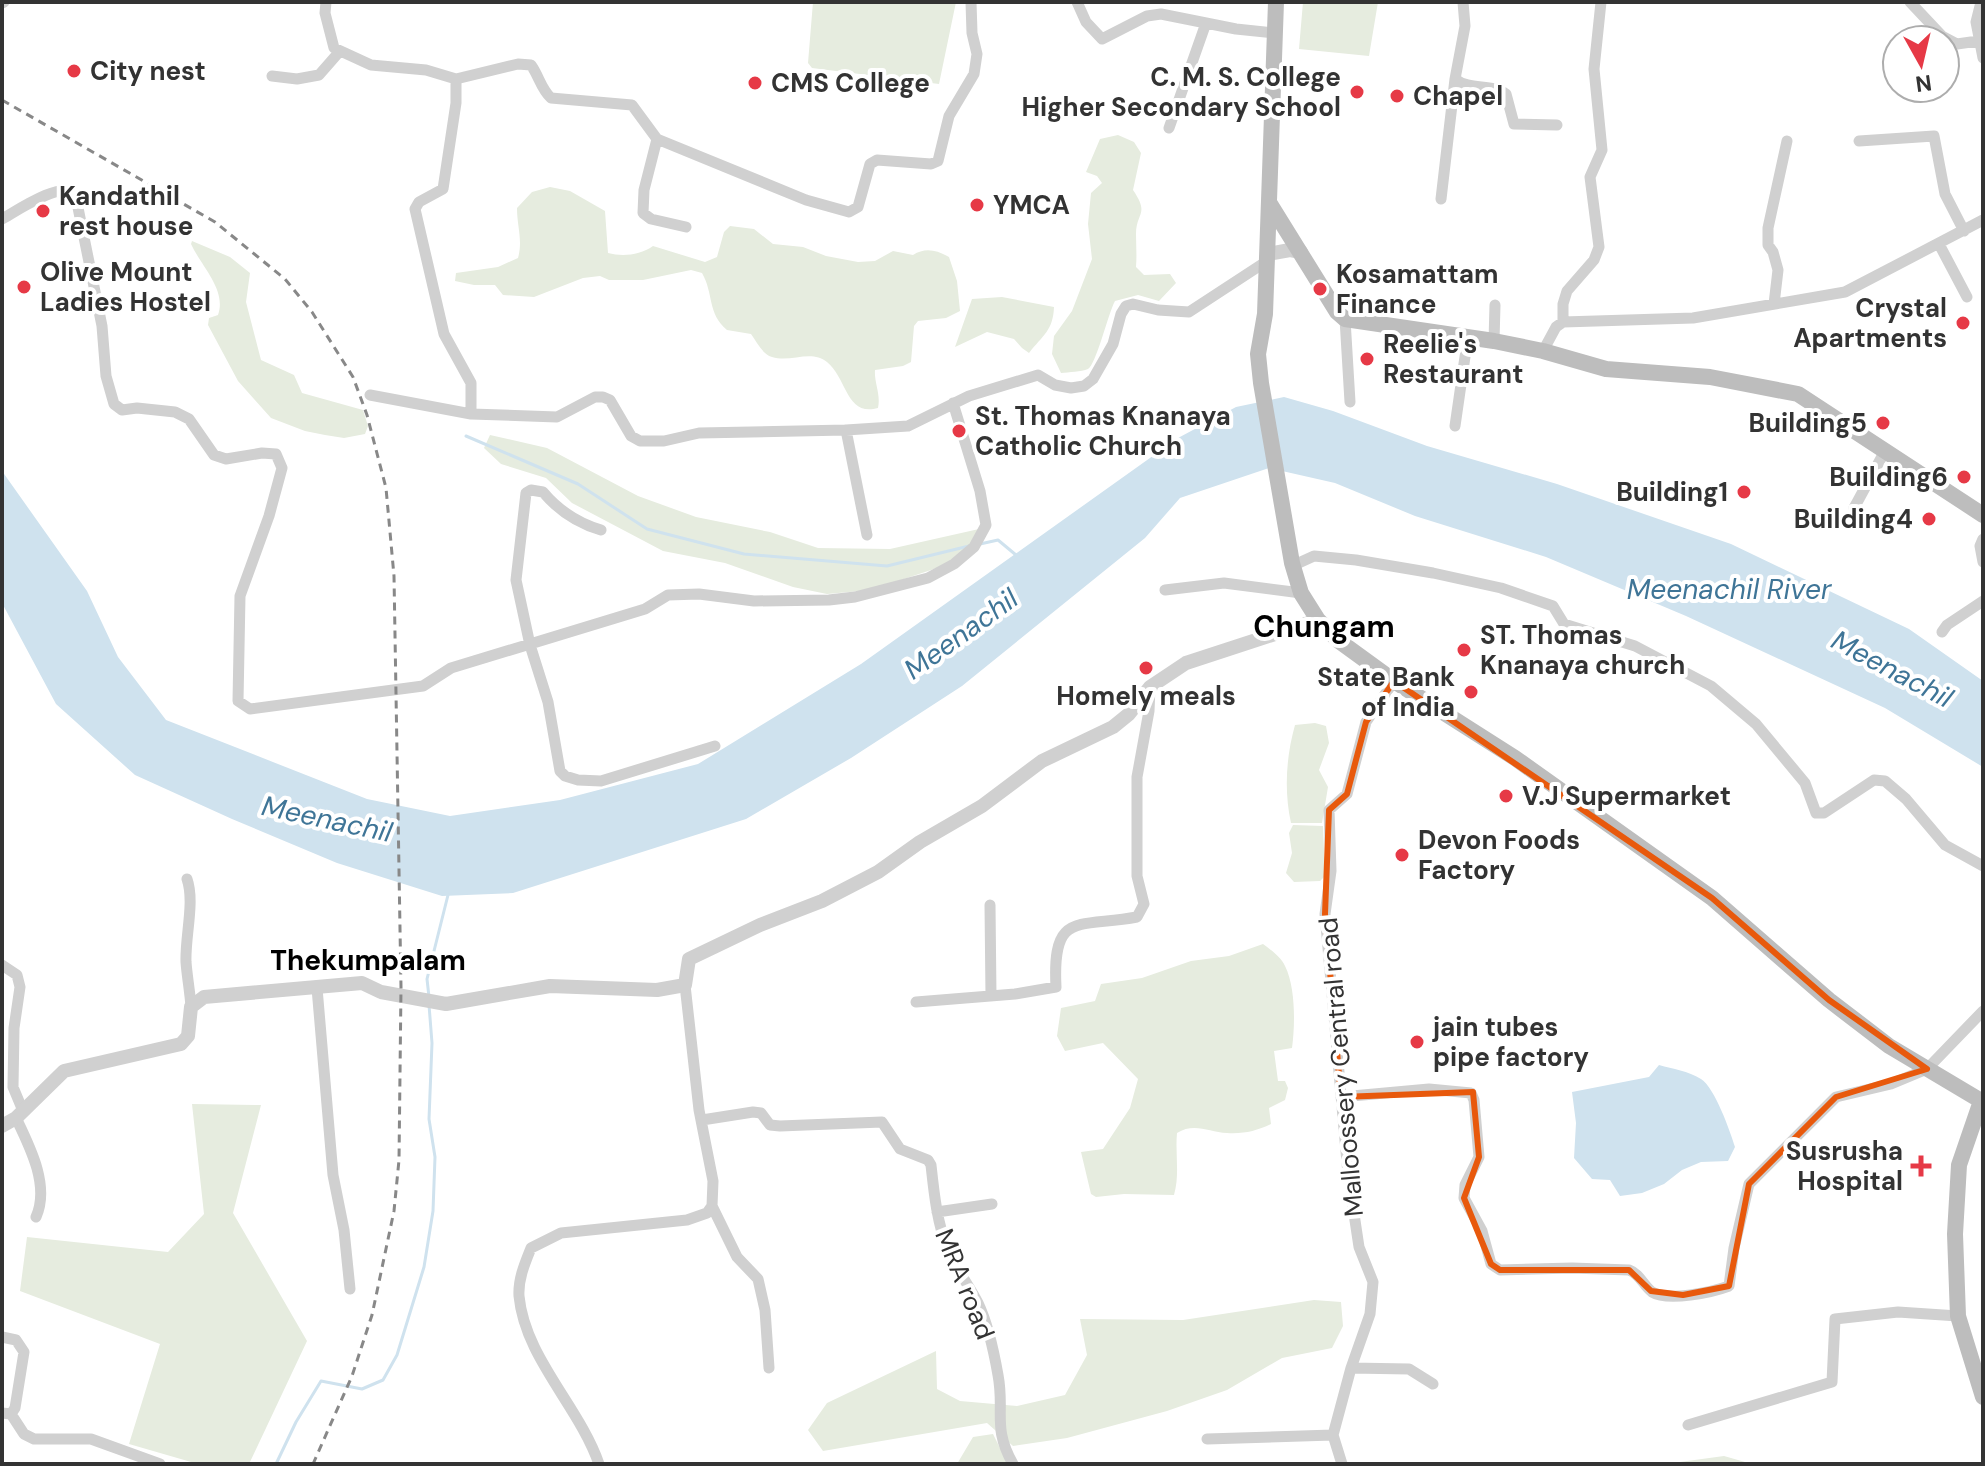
<svg xmlns="http://www.w3.org/2000/svg" width="1985" height="1466" viewBox="0 0 1985 1466" font-family="'DM Sans',sans-serif">
	<style>
		.green { fill: #e6ecdf }
		.water { fill: #cfe2ee }
		.lines { fill: none; stroke-linecap: round; stroke-linejoin: round }
		.stream { stroke: #cfe2ee; stroke-width: 3 }
		.minor { stroke: #d0d0d0; stroke-width: 11 }
		.tertiary { stroke: #d0d0d0; stroke-width: 14 }
		.secondary { stroke: #bdbdbd; stroke-width: 16 }
		.rail { stroke: #888; stroke-width: 3; stroke-dasharray: 8 6; stroke-linecap: butt }
		.marked { fill: none; stroke: #e8590c; stroke-width: 6; stroke-linejoin: round }
		.poi-dot { fill: #e63946; stroke: #fff; stroke-width: 3 }
		.labels { text-anchor: middle; dominant-baseline: central; stroke-width: 8; stroke-linejoin: round; paint-order: stroke }
		.poi-label { font-size: 26px; font-weight: bold; fill: #333; stroke: #fff; text-anchor: start }
		.street-label { font-size: 26px; fill: #333; stroke: #fff }
		.water-label { font-size: 28px; font-style: italic; fill: #3f7597; stroke: #fff }
		.neighbourhood-label { font-size: 28px; font-weight: bold; fill: #000; stroke: #fff }
		.quarter-label { font-size: 30px; font-weight: bold; fill: #000; stroke: #fff }
	</style>
	<rect width="100%" height="100%" fill="#fff"/>
	<path class="green" d="M813,2H956L939,84L812,68L808,63Z
		M1303,2H1378L1369,56L1299,49Z
		M1118,135L1134,142L1141,153L1133,190C1150,215 1136,212 1136,234C1136,245 1137,255 1136,267L1144,275L1170,274L1176,283L1159,301L1138,295L1115,301C1108,314 1096,365 1088,369C1081,372 1069,372 1061,373L1052,354L1054,336L1072,311L1092,259L1088,224L1091,193L1102,183L1097,176L1086,172L1100,139Z
		M550,187L570,191L605,211L608,253C623,257 640,255 653,246L705,262L717,257L724,232L730,226L754,229L773,244L803,247L826,256L858,262L875,261L893,251L913,255C925,247 937,250 949,257L957,281L960,311L946,318L918,321L914,326L911,362L903,366L875,370C874,383 881,394 878,408C846,417 847,378 827,362C811,349 791,363 772,357C762,354 757,342 751,334L727,330C707,313 714,294 702,273L691,270L643,280H609L600,276L583,278L534,297L503,295L495,285H474L455,281L456,273L498,267L518,258C523,240 517,227 517,208L532,192Z
		M192,241L230,257L250,273L246,302L261,360L294,375L302,393L363,410L368,426L365,434L344,438L325,435L305,431L271,418L238,381L208,325L209,318L218,315C227,290 201,266 191,244Z
		M1002,297L1054,307C1053,331 1043,335 1029,353L1022,348L1014,339L987,332L955,347L972,299Z
		M490,435L547,448L638,496L696,517L770,532L818,548L890,549L979,529L973,547L940,567L871,590L827,594L793,587L725,563L663,551L572,503L546,478L501,464L484,448Z
		M1315,723L1326,726L1329,743L1319,770L1328,787L1322,823H1291C1284,791 1286,757 1295,725Z
		M1293,825L1323,826L1325,876L1320,881L1294,882L1286,873L1292,853L1289,833Z
		M1263,944C1271,950 1281,957 1285,966C1296,988 1295,1026 1292,1048L1274,1051L1278,1081H1285L1288,1088L1285,1100L1269,1108L1271,1124C1256,1131 1244,1134 1227,1133C1209,1132 1194,1122 1177,1133C1175,1154 1180,1174 1174,1195L1124,1194L1096,1197L1091,1194L1081,1152L1103,1149L1130,1108L1138,1079L1103,1043L1065,1051L1057,1036L1061,1008L1095,1001L1101,984L1142,978L1191,961L1229,956Z
		M192,1104L261,1105L233,1213L307,1341L249,1464H198L129,1444L160,1344L20,1291L27,1237L168,1252L204,1214Z
		M1314,1300L1341,1302L1343,1326L1332,1348L1282,1358L1227,1390L1167,1411L1067,1438L1013,1446L987,1423L823,1451L808,1430L827,1403L936,1351L937,1389L960,1401L1017,1406L1065,1395L1087,1355L1080,1319L1183,1320Z
		M993,1434L1008,1464H957L973,1437Z
		M1724,1456L1752,1464H1665Z"/>
	<path class="water" d="M1284,397L1333,411L1427,446L1557,484L1731,544L1909,629L1983,681V767L1885,708L1686,616L1546,557L1415,516L1335,483L1269,468L1180,498L1145,538L962,686L851,758L746,819L513,893L442,896L337,863L232,819L135,775L56,704L2,603V471L87,591L118,657L166,720L367,799L450,816L560,800L698,764L861,664L1178,438L1236,407Z
		M1659,1065C1673,1069 1688,1071 1701,1079C1715,1088 1730,1131 1735,1147L1728,1161L1701,1162L1682,1170L1664,1184L1642,1193L1620,1196L1610,1180L1592,1179L1574,1158L1576,1123L1572,1092L1649,1077Z"/>
	<g class="lines">
		<path class="stream" d="M466,436L578,484L647,529L744,554L887,566L969,546
			M980,544L998,540L1016,555
			M429,997L427,979L448,895
			M276,1464L296,1422L321,1381L362,1389L383,1380L397,1355L424,1267L433,1211L435,1157L429,1119L432,1043L429,1005"/>
		<path class="minor" d="M326,2L325,13L334,48L371,65L426,70L456,79V103L443,189L419,202L415,209L444,334L471,383V414L557,417L595,397H603L610,400L631,436L640,441H664L699,433L846,430L908,426L969,396L1038,375L1055,385L1071,388L1084,386L1093,379L1113,344L1121,314L1126,306L1133,304L1158,310L1189,312L1267,261
			M1077,2L1086,22L1102,39L1147,16L1161,14L1236,29L1275,33
			M1463,2L1465,26L1455,79C1470,91 1492,83 1506,94L1514,124L1557,125
			M1910,2L1942,36L1957,44L1978,41
			M1981,2L1976,22L1983,58
			M2,3L4,2
			M272,76L297,79L319,75L340,51
			M456,79L518,64L531,65C539,76 541,89 551,98L632,105L657,139L806,200L849,212L858,207L870,164L877,160L931,164L938,161L949,116L974,74L977,54L972,33L971,2
			M1169,128L1206,23
			M657,139L644,190L643,213L651,219L686,227
			M1859,141L1934,136L1945,194L1964,231
			M1441,199L1455,79
			M2,219C18,210 61,181 75,193L102,326L106,376L114,404L122,410L137,408L175,412L189,419L214,455L226,459L262,453L276,454L282,468L269,516L240,596L238,701L250,709L423,686L451,668L645,609L668,595L699,594L754,601L829,600L855,597L928,578L954,564L974,547L986,525L980,491L953,403
			M1939,244L1967,297
			M1774,304L1778,270L1773,252L1768,245V228L1787,141
			M1345,319L1350,402
			M1563,322V304L1567,291L1594,260L1599,247L1590,177L1602,150L1594,69L1601,2
			M1494,341L1495,305
			M1543,351L1556,327L1563,322L1693,318L1845,292L1983,220
			M370,395L471,414
			M1455,426L1468,336
			M846,430L867,535
			M1854,508L1885,451
			M601,530C577,523 559,511 543,492L531,490L526,493L516,580L530,645L548,702L560,771L565,776L578,780L601,781L715,746
			M1983,539L1980,546L1983,562
			M1292,566L1314,556L1356,560L1433,573L1501,588L1553,606L1564,624L1635,646L1711,686L1756,724L1805,783L1816,813H1824L1874,780L1885,781L1906,799L1945,845L1983,866
			M1165,590L1224,583L1301,593
			M1942,632L1947,625L1983,601
			M187,879C195,902 185,936 186,962C187,976 190,992 191,1007
			M990,905L991,996
			M2,965L17,975L20,987L14,1028L13,1087L23,1111
			M317,988L333,1175L344,1230L350,1289
			M916,1002L1015,994L1056,987C1052,910 1078,928 1137,917L1144,904L1137,876V777L1149,711L1150,687
			M1341,1097L1429,1089L1471,1093L1474,1100L1479,1157L1465,1185L1464,1198L1482,1231L1491,1264L1500,1270L1572,1268L1629,1270C1640,1274 1643,1285 1652,1292C1668,1302 1713,1292 1729,1286L1734,1248L1749,1184L1836,1097L1891,1084L1927,1069L1983,1011
			M16,1118C30,1147 50,1186 36,1217
			M702,1120L753,1112L761,1113L770,1125L780,1126L882,1122L900,1149L928,1160L931,1165C934,1193 937,1223 948,1250C956,1269 969,1285 978,1303C988,1324 994,1352 998,1375C1005,1412 992,1427 1013,1464
			M712,1206L737,1257L758,1279L765,1310L769,1368
			M937,1212L992,1204
			M2,1337L16,1340L24,1352L15,1408L11,1414
			M1351,1368L1409,1369L1433,1384
			M2,1413L11,1414L24,1434L34,1439H91L160,1464
			M1688,1425L1832,1382L1835,1319L1898,1312L1958,1316
			M1207,1439L1333,1435
			M599,1464C579,1406 525,1358 519,1296C518,1279 525,1263 531,1248L561,1233L687,1220L707,1213L712,1206L713,1181L699,1110L685,985
			M1342,1464L1333,1435L1351,1368L1370,1314L1373,1282L1359,1247L1348,1174L1325,914L1331,871L1329,810L1347,794L1366,722L1394,681"/>
		<path class="tertiary" d="M1268,254L1290,250L1301,252
			M2,1126L16,1118L64,1071L181,1044L188,1036L191,1007L204,997L362,983L381,992L446,1004L550,986L657,990L685,985L689,959L760,925L822,901L878,872L920,842L982,806L1042,761L1113,727L1129,714L1150,687L1186,663L1318,620"/>
		<path class="secondary" d="M1276,2L1265,314L1258,354L1261,383L1292,563L1301,593L1318,620L1339,641L1394,681L1515,758L1712,898L1829,1000L1889,1046L1983,1102
			M1270,204L1337,312L1345,319L1494,341L1543,351L1606,369L1710,377L1798,394L1983,515
			M1981,1101L1959,1165L1955,1234L1958,1316L1983,1397"/>
		<path class="rail" d="M2,100L215,222L285,279L312,312L353,377L367,415L386,488L394,576L401,987L399,1160L394,1211L372,1315L352,1376L313,1464"/>
	</g>
	<path class="marked" d="M1394,681L1712,898L1829,1000L1927,1069L1836,1097L1749,1184L1729,1286L1683,1295L1651,1291L1629,1270H1500L1491,1264L1464,1198L1479,1157L1473,1092L1341,1097L1325,914L1329,810L1347,794L1366,722Z"/>
	<g class="poi-dot">
		<circle cx="74" cy="71" r="8"/>
		<circle cx="755" cy="83" r="8"/>
		<circle cx="1357" cy="92" r="8"/>
		<circle cx="1397" cy="96" r="8"/>
		<circle cx="977" cy="205" r="8"/>
		<circle cx="43" cy="211" r="8"/>
		<circle cx="24" cy="287" r="8"/>
		<circle cx="1320" cy="289" r="8"/>
		<circle cx="1963" cy="323" r="8"/>
		<circle cx="1367" cy="359" r="8"/>
		<circle cx="1883" cy="423" r="8"/>
		<circle cx="959" cy="431" r="8"/>
		<circle cx="1964" cy="477" r="8"/>
		<circle cx="1744" cy="492" r="8"/>
		<circle cx="1929" cy="519" r="8"/>
		<circle cx="1464" cy="650" r="8"/>
		<circle cx="1146" cy="668" r="8"/>
		<circle cx="1471" cy="692" r="8"/>
		<circle cx="1506" cy="796" r="8"/>
		<circle cx="1402" cy="855" r="8"/>
		<circle cx="1417" cy="1042" r="8"/>
		<path d="M1917 1154h8v8h8v8h-8v8h-8v-8h-8v-8h8z"/>
	</g>
	<g class="labels">
		<g class="poi-label">
			<text x="90" y="71">City nest</text>
			<text x="1341" y="77" text-anchor="end">C. M. S. College<tspan x="1341" dy="30">Higher Secondary School</tspan></text>
			<text x="771" y="83">CMS College</text>
			<text x="1413" y="96">Chapel</text>
			<text x="59" y="196">Kandathil<tspan x="59" dy="30">rest house</tspan></text>
			<text x="993" y="205">YMCA</text>
			<text x="40" y="272">Olive Mount<tspan x="40" dy="30">Ladies Hostel</tspan></text>
			<text x="1336" y="274">Kosamattam<tspan x="1336" dy="30">Finance</tspan></text>
			<text x="1947" y="308" text-anchor="end">Crystal<tspan x="1947" dy="30">Apartments</tspan></text>
			<text x="1383" y="344">Reelie's<tspan x="1383" dy="30">Restaurant</tspan></text>
			<text x="975" y="416">St. Thomas Knanaya<tspan x="975" dy="30">Catholic Church</tspan></text>
			<text x="1867" y="423" text-anchor="end">Building5</text>
			<text x="1948" y="477" text-anchor="end">Building6</text>
			<text x="1728" y="492" text-anchor="end">Building1</text>
			<text x="1913" y="519" text-anchor="end">Building4</text>
			<text x="1480" y="635">ST. Thomas<tspan x="1480" dy="30">Knanaya church</tspan></text>
			<text x="1455" y="677" text-anchor="end">State Bank<tspan x="1455" dy="30">of India</tspan></text>
			<text x="1146" y="696" text-anchor="middle">Homely meals</text>
			<text x="1522" y="796">V.J Supermarket</text>
			<text x="1418" y="840">Devon Foods<tspan x="1418" dy="30">Factory</tspan></text>
			<text x="1433" y="1027">jain tubes<tspan x="1433" dy="30">pipe factory</tspan></text>
			<text x="1903" y="1151" text-anchor="end">Susrusha<tspan x="1903" dy="30">Hospital</tspan></text>
		</g>
		<g class="street-label">
			<text transform="translate(1341 1067) rotate(-95)">Malloossery Central road</text>
			<text transform="translate(965 1284) rotate(68)">MRA road</text>
		</g>
		<g class="water-label">
			<text x="1729" y="589">Meenachil River</text>
			<text transform="translate(961 634) rotate(-36)">Meenachil</text>
			<text transform="translate(1892 669) rotate(28)">Meenachil</text>
			<text transform="translate(327 819) rotate(12)">Meenachil</text>
		</g>
		<g class="neighbourhood-label">
			<text x="368" y="960">Thekumpalam</text>
		</g>
		<g class="quarter-label">
			<text x="1324" y="626">Chungam</text>
		</g>
	</g>
	<rect width="1985" height="1466" fill="none" stroke="#333333" stroke-width="8"/>
	<g transform="translate(1921 64) rotate(172)"><circle r="38" fill="#ffffff" stroke="#adadad" stroke-width="2"/>
	<path d="M0-6L14 30L0 20L-14 30Z" fill="#e63946"/>
	<text y="-12" font-size="22" font-weight="bold" text-anchor="middle" fill="#333333">N</text>
	</g>
</svg>
